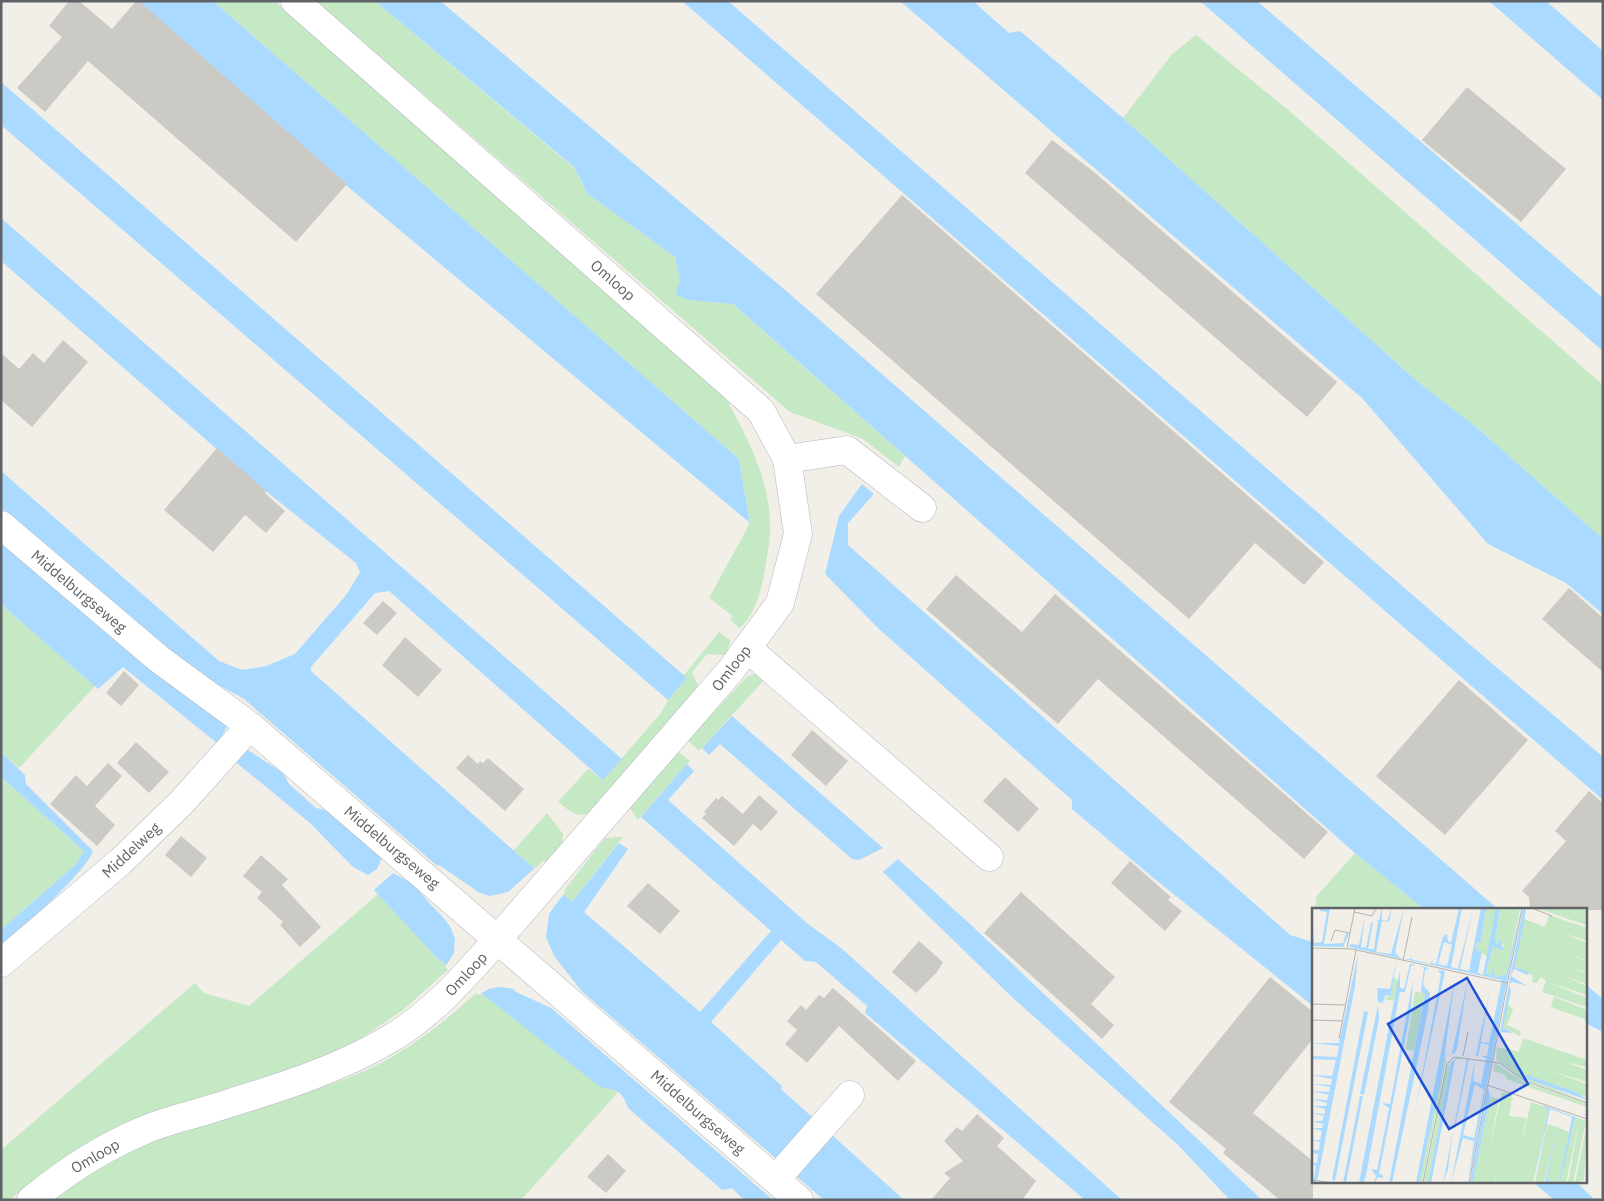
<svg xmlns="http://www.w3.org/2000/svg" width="1604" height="1201" viewBox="0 0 1604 1201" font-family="'IBM Plex Sans',sans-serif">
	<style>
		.green { fill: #c5e8c5 }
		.water { fill: #aadaff }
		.pier { fill: #f1efe8 }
		.building { fill: #cccac5 }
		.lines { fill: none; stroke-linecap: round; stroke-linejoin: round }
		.minor-casing { stroke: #b5b8bc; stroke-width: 29 }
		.minor { stroke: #fff; stroke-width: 28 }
		.labels { text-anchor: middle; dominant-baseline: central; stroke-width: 5; stroke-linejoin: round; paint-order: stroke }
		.street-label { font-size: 15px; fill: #5f6368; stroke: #fff }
		.inset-road { fill: none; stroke: #b3b3b1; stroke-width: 1 }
		.view { fill: #1d4ed8; fill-opacity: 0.15; stroke: #1d4ed8; stroke-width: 2.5 }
		.inset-edge { fill: none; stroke: #5f6368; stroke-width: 2.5 }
	</style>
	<rect width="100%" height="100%" fill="#f1efe8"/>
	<path class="green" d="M213,1H275L723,392C745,435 769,474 770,524C771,538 767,555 765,569C762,588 755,616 740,628L730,620L733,616L709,598L750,523L739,459Z
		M316,1H375L574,168L588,194L675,257L680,280L688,300L733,304L905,456L899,467L863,439L790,412Z
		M1196,35L1287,109L1603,385V539L1476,427L1418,382L1123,118L1172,54Z
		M1,604L95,686L19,768L1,752Z
		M719,632L731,641L725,655L707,654L692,672L699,688L591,813C576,818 570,811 558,802L588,769L603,780L661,713L668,700L687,678L684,675Z
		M760,672L766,678L699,751L687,740L748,676Z
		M678,752L690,761L638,820L630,808Z
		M1,777L84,851L75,865L1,930Z
		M547,813L563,834L562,845L546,862L543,860L535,870L514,850Z
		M623,837L572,902L562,893L605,838Z
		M1355,853L1425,910H1315L1316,897Z
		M378,894L436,957L450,968L403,1010L363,1037L320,1060L174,1105L135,1121L50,1169L9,1200H1V1150L195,983L204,993L249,1006Z
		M478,991L507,1011L600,1087L619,1091L521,1200H49C106,1156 172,1132 240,1111C280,1098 321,1090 360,1073C404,1054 443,1024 478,991Z"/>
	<path class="water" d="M134,1H213L739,459L750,523L347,186Z
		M375,1H440L784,289L1499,910H1425L1355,853L733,304L688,300L676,294L680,280L675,257L588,194L574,167Z
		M682,1H728L1475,649L1603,757V800Z
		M900,1H973L1009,33L1020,31L1123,118L1418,382L1476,427L1603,539V614L1566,583L1488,544L1362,398Z
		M1200,1H1257L1603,298V351Z
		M1489,1H1546L1603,51V100Z
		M1,82L687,678L668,700L1,125Z
		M1,218L622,759L603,780L389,591L375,593L311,667V671L572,902L619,843L628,849L584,912L700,1012L771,931L641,817L687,764L694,771L668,800L808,924L841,948L1122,1200H1085L865,1013L867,1006L816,962L805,961L781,940L711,1022L782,1086L781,1089L904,1200H824L571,982L548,948L488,897L482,896L435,864L244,699L211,681L131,626L1,511V471L219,661L242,670L266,666L295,654L347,594L360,572L356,563L258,485L1,261Z
		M862,484L874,494L848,523V545L1290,935L1313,942V1006L1151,876L1072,809V800L879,629L825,574L839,516Z
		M1,540L227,726L218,744L123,667L98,689L1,604Z
		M732,716L883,848L859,860L852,859L720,744L709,755L702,748Z
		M245,748L283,773L289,784L316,808L331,811L382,858L377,869L368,875L353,867L310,823L232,759Z
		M1,752L25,775L26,784L93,851C87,871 20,930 1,947V930L75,865L84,851L1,777Z
		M898,859L970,924L1262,1200H1230L1178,1145L1014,999L883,872Z
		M393,873L413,884L431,905L516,992L551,1008L773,1200H744L732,1188L722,1190L628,1108C621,1089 618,1091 600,1087L436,957L374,890Z
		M1585,984L1603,999V1032L1585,1023Z
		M1533,1182H1576L1595,1200H1554Z"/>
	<path class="pier" d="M439,865L480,893L490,896L508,892L536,867L565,892L549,914L546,937L554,956L584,994L583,996L569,983L546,950L487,899L481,898L436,868Z
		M434,905L517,989L498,987L489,989L478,995L445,967L454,953L455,939L451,928Z"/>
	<path class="building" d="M69,1H79L112,29L136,1H139L347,184L296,242L88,61L45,112L17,88L62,37L49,26Z
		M1467,87L1566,169L1521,222L1422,140Z
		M1052,140L1094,172L1337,382L1307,417L1025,173Z
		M902,195L1324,562L1304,585L1255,543L1189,619L816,294Z
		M63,340L88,362L32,427L1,400V353L19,369L33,353L44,363Z
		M217,448L266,491L265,493L285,511L266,533L245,515L213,552L164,510Z
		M956,575L1022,632L1055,594L1328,832L1304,859L1098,679L1058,724L926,609Z
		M1569,588L1603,618V672L1542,619Z
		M383,601L397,613L377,635L363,623Z
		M405,637L442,670L418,697L382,665Z
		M124,671L139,685L121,706L106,693Z
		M1459,680L1528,740L1445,835L1376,776Z
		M812,730L848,761L826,786L791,755Z
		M136,742L169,772L149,793L117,763Z
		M468,755L478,764L480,761L483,763L488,758L524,789L505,811L456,768Z
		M108,763L122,776L95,806L115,825L97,846L50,804L76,775L87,786Z
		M1005,777L1039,809L1018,832L983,801Z
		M1589,791L1603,803V910H1530L1529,897L1522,891L1566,841L1555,831Z
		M759,795L778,812L761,831L753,824L734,846L702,818L706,814L704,812L716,798L718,800L722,796L743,814Z
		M181,836L207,858L191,877L165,855Z
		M261,855L288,879L282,885L321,927L300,947L280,925L283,922L257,898L262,892L243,876Z
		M1130,861L1171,897L1168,900L1182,911L1165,931L1111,883Z
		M648,883L680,911L660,934L627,906Z
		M1021,892L1115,977L1091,1004L1114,1025L1102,1039L984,933Z
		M919,941L943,962L937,972L916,993L892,972Z
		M1270,977L1313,1012V1039L1253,1113L1313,1161V1200H1280L1223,1153L1226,1149L1169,1102Z
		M833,988L916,1061L898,1081L839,1026L807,1063L785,1044L797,1030L787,1021L801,1005L806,1010L819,995L824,998Z
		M977,1114L1004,1138L997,1146L1036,1181L1022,1200H931L950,1178L944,1173L963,1161L944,1141L957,1127L962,1131Z
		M608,1154L626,1171L606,1193L587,1177Z"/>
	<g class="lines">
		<defs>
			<path id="minor" d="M787,459L847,450L922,508
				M1,525L159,659L250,726L799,1200
				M747,648L989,857
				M1,963L120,862L181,803L250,726
				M776,1179L850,1095
				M31,1200C64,1173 100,1149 140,1132C159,1123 181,1118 201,1112C265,1092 330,1074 388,1040C428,1017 458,984 489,949L731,670L780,603L798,534L787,459L761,411L295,1"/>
		</defs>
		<use href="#minor" class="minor-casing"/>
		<use href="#minor" class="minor"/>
	</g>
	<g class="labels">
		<g class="street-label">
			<text transform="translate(613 280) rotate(41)">Omloop</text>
			<text transform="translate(79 591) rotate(40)">Middelburgseweg</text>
			<text transform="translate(731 668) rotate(-52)">Omloop</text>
			<text transform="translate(392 847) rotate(40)">Middelburgseweg</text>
			<text transform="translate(131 850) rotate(-43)">Middelweg</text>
			<text transform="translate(466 974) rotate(-47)">Omloop</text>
			<text transform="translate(698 1112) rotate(41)">Middelburgseweg</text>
			<text transform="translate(95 1156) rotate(-30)">Omloop</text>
		</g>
	</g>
	<g transform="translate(1312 908)">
		<rect width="275" height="275" fill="#f1efe8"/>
		<path d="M174,0H184L175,48L164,42L165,34H169ZM188,0H208L194,67L183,69L174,67L181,38L189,39L190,45L192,38L187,32L184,36L183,31ZM225,0H275V17L259,12ZM237,7L275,20V33L248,24L275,35V52L255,46L275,53V65L256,58L275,66V76L249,67L275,78V87L235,74L275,90V99L230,84L234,73L229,69L225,75H221L220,67L203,59L212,11L233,19ZM81,69L87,73L82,93L72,91L79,87ZM103,84L113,85L102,143L94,141ZM242,89L275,102V112L239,99ZM195,96L201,101L195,117L209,123L208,128L191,119ZM211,130L275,152V159L254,154L275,162V174L236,162L275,176V189L213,169L275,194L212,172L184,152L185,139L207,144ZM133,144L134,154L110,275H107ZM150,149L139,155L116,275H112L135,159L142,151ZM183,155L212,174L275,196V199L194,171L193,167L181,163ZM190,184L200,187L198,198L201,187L197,208L214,210L209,238L219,194L236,200L221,275H183L184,265L182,275H161L178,189L187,191L176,247ZM261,208L274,213L261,275H256L267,213L254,275H248ZM235,216L245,219L257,224L247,274L235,272L244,219L232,275H223ZM275,216L272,272L263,275Z" fill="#c5e8c5"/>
		<path d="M8,0H18L12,36L31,35L34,25L37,26L31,39L0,38L3,25L2,35L10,34L15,4L8,3ZM70,0V12L75,13L80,0L77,14L70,13L64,44L79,46L92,0L83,45L90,51L37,39L38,36L47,37L53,7L49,39L54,40L59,15L67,12ZM66,13L62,41H56L61,14ZM147,0H150L139,59L146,61L161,0L148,61L157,63L169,0H174L169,34H165L164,39L165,43L170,42L166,65L171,67L184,0H188L183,31L185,36L188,31L192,43L181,38L174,66L179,67L181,60L183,69L194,67L209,0L156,275L162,233L151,230L139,275L163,152L161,173L169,176L174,150L169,148H175L177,137L169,135L166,148L161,147H164L178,82L169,134L177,135L190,72L92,51H98L100,46L99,51L118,56L121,51L120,55L124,56L131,28L135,26L136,33L139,35ZM132,34L140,37L135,58L126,56ZM163,176L172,182L162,230L151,227ZM211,0H214L212,14L203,59L217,64L216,67L202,61L199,68L215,78L201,74L197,76L199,84L191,119L201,125L188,124L181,163ZM46,46L43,78L6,269L3,275H1L4,258L0,255H5L6,246L0,245V242H7L8,234L0,232H8L10,223L0,220H10L11,216L0,213H10L12,208L0,205L13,206V201L0,198H14L15,195L0,191L15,192L17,187L0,183L17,184L18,179L0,176L19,177L20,171L0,167L20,168L24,152L0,151V148L25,149L27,138L0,135H27ZM84,53L79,87L73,88L71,95L66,94L65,80L78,81ZM98,56L104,57L99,58L93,84H88L54,267L52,274L47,275L87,67L88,64V80L92,81ZM108,58L117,60L113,62L111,77L118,85L116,103L80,275H77L113,86L109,84L112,60ZM126,62L133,63L102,209L129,67ZM143,70L130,166L107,275H104ZM156,70L145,140L143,145L136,146L140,145ZM101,72L99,101L67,266L71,267V270L66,269L62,275L64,268L59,261L65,262L77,200L70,195L78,196ZM66,97L67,111L52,187L48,186ZM52,103L56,104L23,273L20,272ZM155,150L157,151L143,219H142ZM143,152L119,275H116L139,155ZM215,167L266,185L275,192L213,170ZM176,179L178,189L161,275H158ZM48,188H51L34,275H31ZM231,197L263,209L248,275H233L244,219L235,272L247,274L260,209L238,201L221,275L236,202ZM141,221L136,261L131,275L135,255Z" fill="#aadaff" fill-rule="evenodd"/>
		<path class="inset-road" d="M220,0L240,8M42,4L60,8L64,0M19,33L23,22L38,25M0,40L40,41L195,75M35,40L43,0M91,53L100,9M0,96L33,97M0,112L30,113M27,131L44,42M151,148L156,124M175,177L275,211M0,272L22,275M111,275L135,156L142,149L187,155L213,173L275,195M157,275L210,0"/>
		<path class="view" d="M155,70L216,176L137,221L76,116Z"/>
		<rect width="275" height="275" class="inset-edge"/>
	</g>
	<rect width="1604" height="1201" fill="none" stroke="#5f6368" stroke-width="5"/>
</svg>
